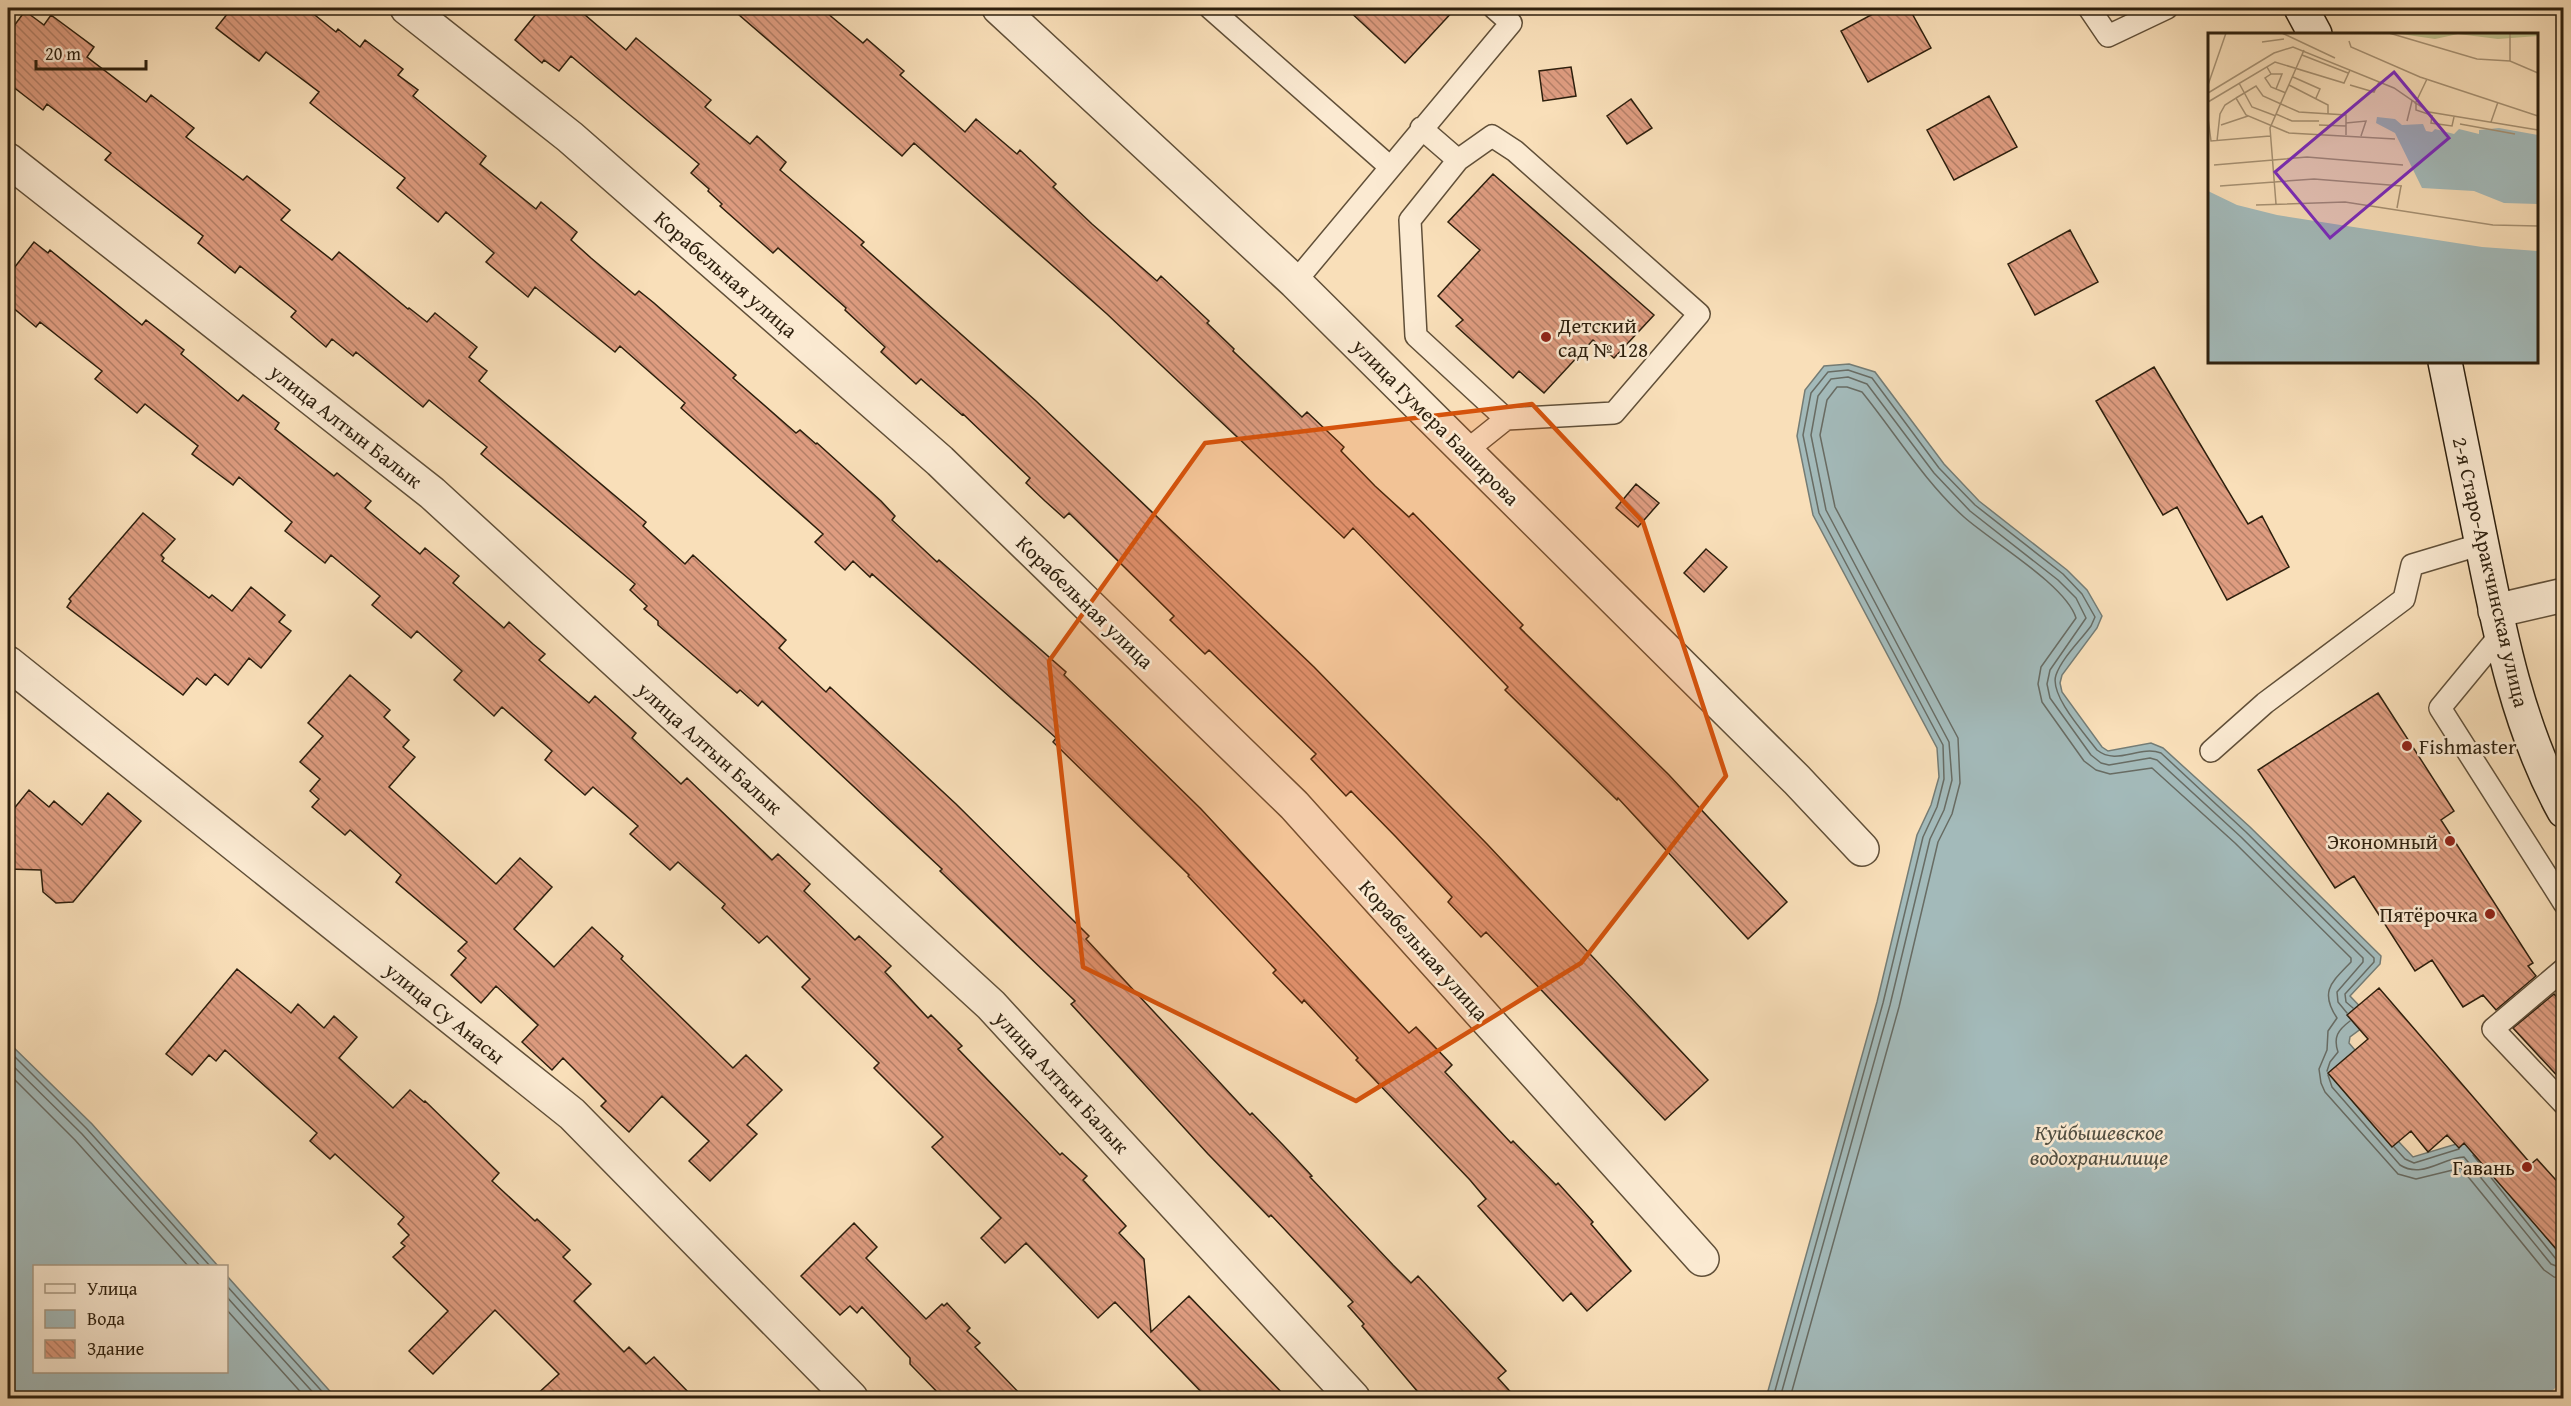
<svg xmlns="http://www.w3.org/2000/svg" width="2571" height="1406" viewBox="0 0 2571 1406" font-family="'Gentium Book Plus',serif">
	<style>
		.water { fill: #a3baba; stroke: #747c75; stroke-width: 1.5 }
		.pier { fill: #f9dfb9 }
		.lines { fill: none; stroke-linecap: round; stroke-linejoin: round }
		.shore { stroke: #686c64; stroke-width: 1.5 }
		.building { fill: url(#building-back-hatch); stroke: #2d1f0d; stroke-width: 1.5 }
		.service-casing { stroke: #604f38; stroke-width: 24 }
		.minor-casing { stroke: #604f38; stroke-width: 36 }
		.secondary-casing { stroke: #2d1f0d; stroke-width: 36 }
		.service { stroke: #fbead2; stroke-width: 21 }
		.minor { stroke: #fbead2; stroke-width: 33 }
		.secondary { stroke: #fbead2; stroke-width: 33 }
		.marked { fill: #d5530c; fill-opacity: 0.2; stroke: #d5530c; stroke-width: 4.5; stroke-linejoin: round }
		.poi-dot { fill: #8f2418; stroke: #fbead2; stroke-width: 2 }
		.labels { text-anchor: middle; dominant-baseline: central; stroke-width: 5; stroke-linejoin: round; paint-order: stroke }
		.street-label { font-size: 21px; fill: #2d1f0d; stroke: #fbead2 }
		.poi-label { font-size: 21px; fill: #2d1f0d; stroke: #fbead2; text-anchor: end }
		.water-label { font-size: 22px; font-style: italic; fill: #504e41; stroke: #fbead2 }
		.inset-road { fill: none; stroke: #a79274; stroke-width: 1.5 }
		.view { fill: #7b2cbf; fill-opacity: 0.15; stroke: #7b2cbf; stroke-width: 3 }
		.inset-edge { fill: none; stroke: #2d1f0d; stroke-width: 3 }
	</style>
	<defs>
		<pattern id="building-back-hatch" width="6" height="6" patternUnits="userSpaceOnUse" patternTransform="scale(1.5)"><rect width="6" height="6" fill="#de9c80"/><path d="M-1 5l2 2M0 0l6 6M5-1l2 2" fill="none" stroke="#b47f67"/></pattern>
	</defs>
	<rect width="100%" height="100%" fill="#f9dfb9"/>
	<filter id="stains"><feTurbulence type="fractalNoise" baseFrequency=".00333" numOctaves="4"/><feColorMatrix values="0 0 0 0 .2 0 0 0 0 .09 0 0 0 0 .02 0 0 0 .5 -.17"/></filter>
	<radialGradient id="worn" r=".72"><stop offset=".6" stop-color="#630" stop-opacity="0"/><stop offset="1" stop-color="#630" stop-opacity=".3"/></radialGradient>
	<path class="water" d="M1849,364L1875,372L1944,464L1979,501L2067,570L2087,590L2102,616L2097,628L2062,675L2060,683L2062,692L2102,747L2108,751L2151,743L2163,748L2250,827L2381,956L2380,964L2350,996L2371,1018L2370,1022L2350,1037L2349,1043L2355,1050L2369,1110L2413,1157L2463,1142L2475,1148L2563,1258V1398H1766L1877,1002L1917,835L1931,805L1939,777L1937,748L1813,515L1797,436L1805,390L1824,366Z
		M8,1042L92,1124L218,1266H34V1372H226L227,1276L336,1398H8Z"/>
	<path class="pier" d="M2563,1380V1398H2544L2548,1395Z"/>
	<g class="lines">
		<path class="shore" d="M8,1050L87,1129L210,1266
			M8,1061L82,1134L200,1266
			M2327,1071L2330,1062L2338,1052C2333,1037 2338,1030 2350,1021
			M8,1073L75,1140L188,1266
			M2328,1075L2332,1087L2400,1165C2422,1179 2442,1158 2464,1157L2551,1264L2564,1269
			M2394,1147L2405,1159L2414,1163L2459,1149
			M2473,1155L2556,1259L2564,1261
			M226,1285L328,1398
			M226,1296L318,1398
			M226,1309L306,1398
			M1773,1398L1883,1003L1923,837L1937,807L1944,779L1943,745L1819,513L1803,435L1811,393L1828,372L1848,370L1872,378L1939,468L1975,505L2063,574L2082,594L2095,617L2091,626C2080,641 2062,658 2056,675C2049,695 2085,734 2097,750C2117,766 2139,745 2161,753L2246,832L2374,958V962L2345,994L2346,1002L2353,1008
			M1780,1398L1890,1005L1930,839L1944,810L1952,780L1949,742L1826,510L1811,435L1818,396L1831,379L1848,377L1867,384L1934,473L1970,511L2058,580L2076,598L2086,618L2050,670L2047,684L2050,698L2091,755L2101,763L2109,765L2150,758L2157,760L2241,837L2363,958V962L2337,992L2338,1002L2347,1013
			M1790,1398L1899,1007L1938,842L1952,814L1960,783L1958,738L1835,507L1820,435L1827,400L1837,387H1847L1862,392C1896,434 1924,481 1964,517C1992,542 2066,585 2076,618L2041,667L2038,684L2042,702L2084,761L2096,770L2110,774L2152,768L2235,843L2351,958V962C2332,982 2319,991 2337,1018L2328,1031L2327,1050L2319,1069L2321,1083L2325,1092L2398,1174L2416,1179L2461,1168L2544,1270L2554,1277L2564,1278"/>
	</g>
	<path class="building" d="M232,8H306L336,32L338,29L360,47L365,40L403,69L398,75L418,90L413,96L486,156L480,164L536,209L541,202L577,232L571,240L591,258L635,295L639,291L654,303L736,375L733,378L796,433L800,430L816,444L817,443L881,501L895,516L892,520L937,562L939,560L1066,672L1064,675L1201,809L1409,1033L1416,1027L1452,1065L1445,1072L1511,1143L1513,1141L1556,1185L1558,1183L1593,1222L1591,1224L1631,1271L1587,1311L1571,1293L1563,1301L1478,1206L1486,1199L1470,1180L1356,1060L1358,1058L1304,1000L1302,1003L1273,973L1276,970L1188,876L1189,875L1053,742L1056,738L872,574L870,577L853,561L845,570L815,542L823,534L681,408L685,403L620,346L615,352L535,287L528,297L486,262L494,253L446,212L438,222L397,188L405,178L310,103L319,92L266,52L259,61L216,28Z
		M541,8H583L584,14L626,50L636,38L711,100L705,107L750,144L757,136L786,162L780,170L864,242L861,245L1036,401L1314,667L1487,844L1708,1080L1665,1120L1486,932L1481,937L1448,902L1452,897L1396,837L1351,791L1346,796L1311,759L1316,754L1209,650L1205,654L1170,620L1174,616L1117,560L1069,513L1064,518L1045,501L1026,483L1030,478L963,414L962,415L921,379L916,384L881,352L885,347L845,310L846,308L778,248L773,253L720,206L722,204L708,191L709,189L691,173L699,164L571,56L559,71L544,60L542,63L515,40Z
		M731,8H821L863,43L867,39L904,71L900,75L965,132L976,119L1017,154L1020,150L1056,184L1053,187L1092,224L1157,281L1161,276L1209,321L1207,323L1234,349L1233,351L1302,417L1307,412L1344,447L1341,451L1375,486L1409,517L1413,513L1523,625L1520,628L1669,775L1787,902L1748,939L1618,798L1617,800L1505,690L1508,687L1353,528L1344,538L1107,314L914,143L902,156Z
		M1346,8H1456L1405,63Z
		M1884,8H1909L1931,48L1868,82L1841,31Z
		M25,11L44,25L51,15L94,47L87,57L146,102L151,95L194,128L186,137L243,180L247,176L290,210L281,220L332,260L339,252L408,309L409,308L427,322L435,313L477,347L469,357L487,371L479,381L646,522L643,526L685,564L693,555L786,640L779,648L826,692L830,687L956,804L1089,936L1086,939L1250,1115L1252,1113L1283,1145L1312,1176L1310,1177L1393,1265L1411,1283L1418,1276L1434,1293L1506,1371L1498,1378L1516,1398H1423L1362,1326L1364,1324L1348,1306L1353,1302L1271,1215L1269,1217L1208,1154L1071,1004L1075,1001L940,871L942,869L762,701L758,706L740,690L737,693L658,625V621L644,609L647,606L630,590L635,584L481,454L487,447L429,400L423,407L356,352L353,356L332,339L326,347L291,317L296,311L240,266L235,273L198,243L203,236L105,160L111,153L47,104L43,110L8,83V34Z
		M1571,67L1576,96L1543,101L1539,71Z
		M1989,96L2017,147L1954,180L1927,130Z
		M1631,99L1652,128L1627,144L1607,116Z
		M1493,174L1654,315L1614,358L1593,340L1544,393L1519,371L1513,378L1456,326L1463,320L1438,296L1480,250L1448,222Z
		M2070,230L2098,282L2035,315L2008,264Z
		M34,242L48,253L50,250L142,325L146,320L184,350L181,354L238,401L243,395L279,423L275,429L334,476L337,473L371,501L365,508L420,554L425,548L459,576L453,583L504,628L509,622L533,644L545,654L539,660L589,703L595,696L636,733L632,738L681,784L687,778L772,860L778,854L810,884L804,891L855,940L859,936L891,966L885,972L928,1018L931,1015L962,1046L958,1049L1060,1155L1062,1153L1087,1176L1083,1180L1126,1226L1119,1233L1144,1259L1151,1332L1189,1296L1287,1398H1207L1115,1302L1098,1318L1026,1243L1005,1263L981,1238L1001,1218L932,1147L943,1137L874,1068L879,1063L802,987L810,979L767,936L759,943L722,908L725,904L678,862L670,870L630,834L638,826L593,787L585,795L545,760L552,751L502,707L494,716L454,680L462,671L417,631L411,638L372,605L380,596L331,555L325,563L285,531L292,522L239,477L233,485L192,454L198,446L145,404L137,413L95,379L102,371L40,322L36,327L11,306L8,297V276Z
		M2154,367L2248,524L2262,516L2289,567L2227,600L2177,507L2163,515L2096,401Z
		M1636,484L1659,503L1638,527L1616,508Z
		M143,513L175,539L161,555L164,558L162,561L209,598L212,595L232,611L251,587L285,615L279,622L291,631L261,668L249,658L228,685L215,674L206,685L197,678L183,695L67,607L71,601L69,599Z
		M1706,549L1727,567L1704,592L1684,573Z
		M350,675L390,710L384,717L409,740L403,747L415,757L389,787L496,884L520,858L552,887L514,929L554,967L592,927L623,956L621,959L733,1068L746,1055L782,1090L747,1125L757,1134L710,1181L689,1161L709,1141L662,1096L629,1132L601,1106L606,1101L563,1058L552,1070L522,1042L538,1025L496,986L481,1003L451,975L466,958L458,951L467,942L396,882L401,875L350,830L345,835L312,807L319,799L310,791L320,779L300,762L323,736L308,723Z
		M2378,693L2454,811L2441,820L2533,963L2528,966L2536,976L2496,1010L2483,995L2463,1007L2432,960L2415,971L2354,876L2335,888L2258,770Z
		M29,790L49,807L54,801L82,825L108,793L141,821L73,902L56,903L43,892L41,870L8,869V816Z
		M237,969L291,1013L298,1004L324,1028L334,1016L357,1037L339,1058L393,1108L410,1090L424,1102L425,1101L499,1173L492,1181L535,1221L537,1219L570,1250L563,1257L591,1284L574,1301L624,1352L629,1347L646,1364L654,1357L694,1398H533L559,1374L495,1310L433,1374L409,1351L448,1311L393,1257L405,1246L401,1243L409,1235L398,1224L404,1217L335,1154L330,1159L310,1141L317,1133L225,1050L216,1061L209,1055L192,1075L166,1054Z
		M2379,988L2531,1164L2537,1159L2564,1189V1258L2464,1143L2459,1148L2447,1135L2428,1152L2411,1131L2392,1147L2328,1073L2368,1039L2347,1015Z
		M2554,994L2564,1005V1083L2513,1028Z
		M854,1223L877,1247L866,1258L926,1319L942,1304L944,1306L947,1303L970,1328L967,1331L980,1343L975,1347L1024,1398H943L910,1364V1358L862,1307L857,1313L850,1306L840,1315L801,1276Z"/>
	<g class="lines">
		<defs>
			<path id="service" d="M1210,8L1389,166
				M2089,8L2108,36L2167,8
				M1421,128L1458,160L1492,136L1515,151L1699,314L1614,413L1506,419L1466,451
				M1458,160L1410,220L1416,336L1506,419
				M1295,282L1511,23L1494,8
				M2501,634L2440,708L2564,903
				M2211,751L2265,703L2404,599L2412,565L2482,544
				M2564,969L2493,1029L2564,1104"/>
			<path id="minor" d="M407,8L570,137L940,461L1294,805L1702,1259
				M999,8L1295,282L1797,780L1862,849
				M8,160L432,493L991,1005L1353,1398
				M2495,611L2564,595
				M8,663L572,1114L851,1398"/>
			<path id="secondary" d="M2301,8L2315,34
				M2445,362C2457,423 2470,484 2482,545C2500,635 2519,730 2564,811"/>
		</defs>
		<use href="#service" class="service-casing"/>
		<use href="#minor" class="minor-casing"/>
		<use href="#secondary" class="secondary-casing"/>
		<use href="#service" class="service"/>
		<use href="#minor" class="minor"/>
		<use href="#secondary" class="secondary"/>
	</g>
	<path class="marked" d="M1532,404L1643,522L1726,776L1581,963L1356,1101L1083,967L1049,661L1205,443Z"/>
	<g class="poi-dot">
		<circle cx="1546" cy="337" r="6"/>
		<circle cx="2407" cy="746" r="6"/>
		<circle cx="2450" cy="841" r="6"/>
		<circle cx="2490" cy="914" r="6"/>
		<circle cx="2527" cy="1167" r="6"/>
	</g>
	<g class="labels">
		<g class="street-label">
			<text transform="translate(726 274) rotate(41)">Корабельная улица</text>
			<text transform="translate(1436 422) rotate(45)">улица Гумера Баширова</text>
			<text transform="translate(346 426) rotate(38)">улица Алтын Балык</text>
			<text transform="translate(2491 572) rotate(77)">2-я Старо-Аракчинская улица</text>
			<text transform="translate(1085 602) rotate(44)">Корабельная улица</text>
			<text transform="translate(710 748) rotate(42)">улица Алтын Балык</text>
			<text transform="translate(1424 950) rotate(48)">Корабельная улица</text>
			<text transform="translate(445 1013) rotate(39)">улица Су Анасы</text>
			<text transform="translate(1062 1082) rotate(47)">улица Алтын Балык</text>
		</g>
		<g class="poi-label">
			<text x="1558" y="325" text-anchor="start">Детский<tspan x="1558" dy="24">сад № 128</tspan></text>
			<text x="2419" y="746" text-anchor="start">Fishmaster</text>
			<text x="2438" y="841">Экономный</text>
			<text x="2478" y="914">Пятёрочка</text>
			<text x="2515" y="1167">Гавань</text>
		</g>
		<g class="water-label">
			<text x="2099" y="1132">Куйбышевское<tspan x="2099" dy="25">водохранилище</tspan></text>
		</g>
	</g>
	<g transform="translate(2208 33)">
		<rect width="330" height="330" fill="#f9dfb9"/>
		<path d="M186,0H330V3L290,6L250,1L227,6Z" fill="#bfc18e"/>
		<path d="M169,84L187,86L194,92L215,91L218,98L224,99L227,96L246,101L251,96L271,101V97L291,95L330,102V171L296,170L266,158L214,155L187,100L168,90ZM0,158L29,172L69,182L274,214L330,218V330H0Z" fill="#a3baba"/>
		<path class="inset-road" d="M74,0L127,25M181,0L269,26L302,28L330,40M141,8L143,14L212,44L330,83M54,9L76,6M94,22L140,40M302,28V0M59,34L63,41L57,45L63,54L78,60M63,41H74L68,56M85,44L112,56L108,65M31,50L44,74L68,83M0,52L18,0M81,52L120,72V81M142,52L166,59L171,49M0,60L66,20L85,14L186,55L221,79L330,97M28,65L48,53L55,63L91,79L138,82V102M0,69L67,29L136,50L142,37M207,71L219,46M208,71V77L223,82M68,81L84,88H111M224,82L223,90L244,93L246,84M0,85L3,108L62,103M199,88L204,68M283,89L290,69M138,90L158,88L153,103M252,91L307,101M13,92L40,83M111,92L138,93M9,108L12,81L17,72L28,65L38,82L81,100L187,106M6,132L99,124L195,132M12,153L106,146L194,153M68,171L62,95L96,17M48,172L137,169L285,192L330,193M189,175L193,153"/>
		<path class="view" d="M186,39L241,105L122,205L67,139Z"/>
		<rect width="330" height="330" class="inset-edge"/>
	</g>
	<rect width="2571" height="1406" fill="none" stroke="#f9dfb9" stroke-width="30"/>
	<rect x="9" y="9" width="2553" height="1388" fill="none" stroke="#2d1f0d" stroke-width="3"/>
	<rect x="15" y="15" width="2541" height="1376" fill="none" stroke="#2d1f0d" stroke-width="1.5"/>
	<rect x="33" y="1265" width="195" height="108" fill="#fbead2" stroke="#a99983" stroke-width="1.5"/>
	<rect x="45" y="1284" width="30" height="9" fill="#fbead2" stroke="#a99983" stroke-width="1.5"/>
	<text x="87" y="1295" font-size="18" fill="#2d1f0d">Улица</text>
	<rect x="45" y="1310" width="30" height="18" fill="#a3baba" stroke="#a99983" stroke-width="1.5"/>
	<text x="87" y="1325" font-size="18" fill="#2d1f0d">Вода</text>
	<rect x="45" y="1340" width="30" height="18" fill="url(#building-back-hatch)" stroke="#a99983" stroke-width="1.5"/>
	<text x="87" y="1355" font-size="18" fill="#2d1f0d">Здание</text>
	<path d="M36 60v9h110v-9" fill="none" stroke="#2d1f0d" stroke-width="3"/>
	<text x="45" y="60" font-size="18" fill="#2d1f0d" stroke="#fbead2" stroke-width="4.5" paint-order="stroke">20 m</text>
	<rect width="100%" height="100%" filter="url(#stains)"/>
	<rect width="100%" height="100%" fill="url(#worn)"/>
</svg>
